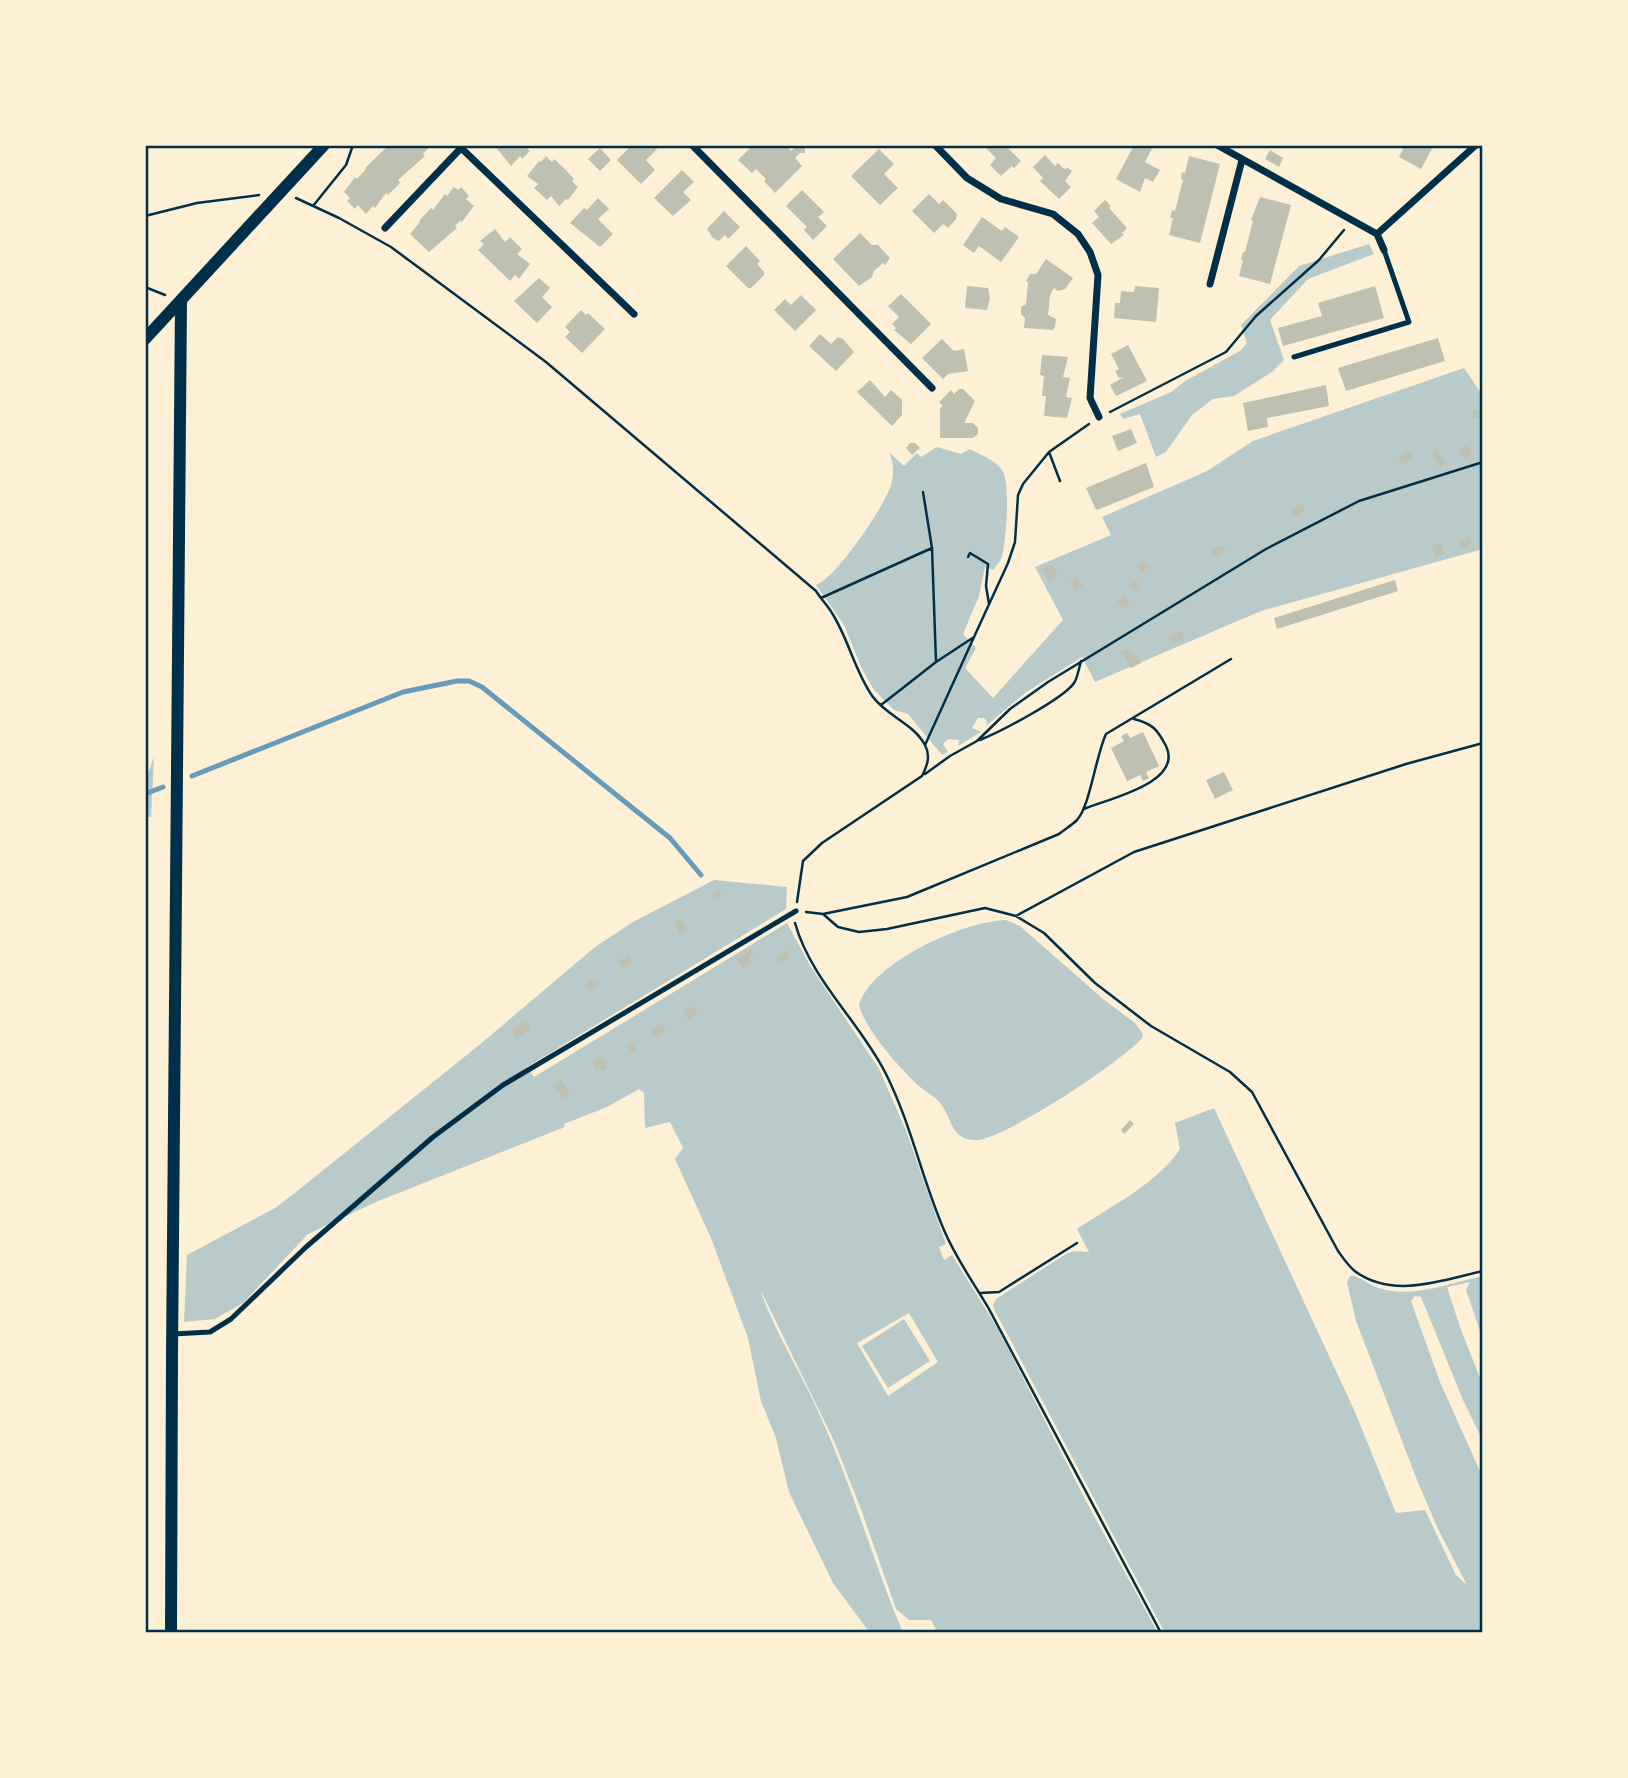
<svg xmlns="http://www.w3.org/2000/svg" width="1628" height="1778" viewBox="0 0 1628 1778" font-family="'Space Grotesk',sans-serif">
	<style>
		.green { fill: #b9caca; fill-rule: evenodd }
		.lines { fill: none; stroke-linecap: round; stroke-linejoin: round }
		.stream { stroke: #669bbc; stroke-width: 5 }
		.building { fill: #bec0b2 }
		.path { stroke: #003049; stroke-width: 2.5 }
		.service { stroke: #003049; stroke-width: 5 }
		.minor { stroke: #003049; stroke-width: 7 }
		.tertiary { stroke: #003049; stroke-width: 12 }
		.neatline { fill: none; stroke: #003049; stroke-width: 2.5 }
	</style>
	<rect width="100%" height="100%" fill="#fdf0d5"/>
	<path class="green" d="M1369,244L1374,254L1308,279L1270,320L1284,360L1272,372L1234,396L1213,399L1192,415L1166,452L1156,457L1140,414L1123,419L1120,414L1171,392L1185,381L1240,351L1247,343L1241,325L1299,266Z
		M1464,368L1483,396V549L1261,611L1095,682L1082,657L1025,693L986,726L987,721L984,718H978L972,728L981,732L958,746L959,740L948,739L943,744L948,752L942,755L908,714L894,710L874,690L862,669L844,625L816,585C836,578 885,506 891,485C894,473 894,463 889,452L904,466L917,453L921,457L937,447L961,454L970,449C981,455 995,460 1002,470C1011,482 1006,542 1002,557C1000,562 996,566 993,570L985,567L979,596L963,634L976,648L965,668L993,698L1063,620L1035,567L1111,535L1102,517L1207,471L1253,441Z
		M154,757L151,817L145,816V773L149,771Z
		M714,880L787,887L786,909L527,1067L534,1077L787,923L811,967L879,1069L905,1128L946,1244L939,1247L944,1260L952,1255L998,1329L1087,1503L1158,1633H938L931,1620H909L896,1609L862,1512L834,1441L760,1289C774,1331 799,1369 817,1409C851,1481 872,1559 903,1633H870L833,1583L789,1492L776,1438L761,1401L748,1338L711,1238L675,1159L683,1148L670,1122L645,1128L644,1093L639,1089L607,1107L564,1124L565,1127L376,1202L308,1234L243,1303L215,1319L184,1322L187,1255L275,1208L296,1192L478,1046L595,947L633,922ZM909,1313L938,1362L888,1396L857,1343Z
		M1006,920L1020,926L1103,999L1135,1023L1143,1034L1142,1038C1124,1060 1000,1143 974,1140C950,1139 952,1117 940,1103C935,1096 926,1092 919,1086C901,1070 864,1028 859,1005C872,962 964,921 1006,920Z
		M1214,1108L1355,1412L1396,1513L1425,1510L1456,1575L1467,1585L1438,1529L1417,1480L1356,1321L1347,1282L1350,1276H1354C1363,1279 1369,1285 1379,1288C1414,1299 1448,1283 1483,1276V1340L1466,1290L1470,1282L1447,1287L1460,1327L1483,1386V1441L1463,1400L1421,1297L1415,1296L1411,1301L1440,1382L1483,1478V1633H1165L994,1309L993,1305L996,1299L1066,1254L1074,1251L1089,1252L1077,1229C1110,1207 1159,1182 1180,1149L1175,1123Z
		M904,1319L930,1361L888,1388L862,1346Z"/>
	<g class="lines">
		<path class="stream" d="M192,776L403,692L457,681H469L482,687L670,838L701,875
			M145,794L163,787"/>
	</g>
	<path class="building" d="M389,145L430,146L423,154L425,156L398,180L400,183L388,195L386,193L375,208L373,206L366,214L358,205L355,209L347,201L350,198L344,192L355,177L357,179L366,169L365,168Z
		M494,145H531L527,149L530,151L522,159L520,156L511,166Z
		M632,145L636,147L654,145L657,149L646,160L655,170L641,184L617,160Z
		M758,145H781L784,148L786,146L791,151L797,146H805V153H800L795,158L802,166L775,193L764,181L766,179L756,169L752,173L738,160L752,146L755,149Z
		M983,145H1011L1008,148L1021,161L1014,168L1012,166L1001,176L990,165L996,158Z
		M1134,145H1154L1145,162L1160,170L1153,182L1145,178L1140,192L1116,179Z
		M1405,145L1433,147L1421,169L1399,157Z
		M600,148L611,160L600,171L588,159Z
		M879,149L894,164L884,174L898,188L880,205L851,176Z
		M1270,150L1283,158L1279,167L1265,159Z
		M1045,155L1055,166L1058,163L1064,169L1068,168L1072,171L1065,181L1071,187L1059,199L1040,181L1043,178L1033,167Z
		M546,156L552,162L554,159L565,169L574,179L572,181L578,187L568,200L566,199L559,206L551,196L547,200L534,188L538,184L527,176L539,161L541,162Z
		M1189,156L1220,164L1200,243L1169,235L1173,218H1170L1172,210L1175,211L1183,180L1181,179L1182,172L1185,173Z
		M682,170L694,182L683,192L691,200L673,216L654,198Z
		M454,187L458,190L461,187L469,196L466,199L474,206L462,222L460,221L455,226L457,228L429,252L410,234L420,222L419,221L431,208L433,210L445,194L447,196Z
		M802,190L824,212L818,217L827,226L813,240L804,230L807,227L786,206Z
		M929,194L939,204L943,200L957,214L956,219L948,228L943,224L934,233L912,211Z
		M1260,197L1291,205L1270,284L1239,276L1243,260L1241,259L1243,252H1245L1253,221L1251,220Z
		M598,198L609,209L598,219L613,234L600,247L570,223L584,208L587,210Z
		M1105,200L1111,206L1109,208L1127,228L1122,233L1124,235L1111,244L1092,223L1099,217L1094,211Z
		M724,211L740,227L728,239L725,235L719,241L713,238L707,229Z
		M982,217L1002,231L1005,227L1019,237L1001,262L979,246L974,253L963,245Z
		M495,229L505,242L510,237L522,249L517,254L530,264L519,279L515,275L510,281L478,250L484,244L480,241Z
		M860,233L872,245H878L890,258L885,265L883,263L874,271L872,277L859,286L833,259Z
		M746,246L760,261L757,264L764,272V275L751,288H748L726,266Z
		M1046,259L1073,278L1065,289L1058,291L1054,288L1050,295L1048,315L1056,319L1055,327L1053,330L1024,328L1025,318L1021,314V307L1026,304L1028,282L1026,281L1030,274H1036Z
		M539,278L550,288L542,297L552,307L537,323L514,301Z
		M967,286L988,288L990,299L987,310L965,308Z
		M1135,286L1159,288L1156,322L1114,318L1115,303H1120L1121,291L1134,292Z
		M1375,286L1384,318L1283,346L1278,328L1322,316L1318,303Z
		M901,294L931,324L911,344L894,330L896,328L892,324L899,317L888,306Z
		M801,295L816,310L795,331L774,310L785,299L791,305Z
		M581,310L586,315L588,313L605,329L582,353L565,337L570,332L565,327Z
		M820,334L831,344L838,337L843,339L854,352L836,371L809,346Z
		M1438,338L1445,361L1346,391L1338,368Z
		M942,339L954,351L964,349L968,371L948,374L943,379L922,358Z
		M1128,345L1147,381L1116,396L1110,385L1124,377L1119,378L1115,371L1119,369L1111,354Z
		M1042,355L1068,357L1063,377L1070,378L1066,397L1072,398L1067,418L1044,416L1046,396H1042L1044,376L1040,375Z
		M870,380L885,397L891,390L902,400V415L892,426L857,392Z
		M1326,385L1329,406L1267,418L1268,427L1248,431L1243,403Z
		M959,389H963L975,401L964,423H973L978,428V434L973,438H940V408L943,406L939,402L951,390L954,394Z
		M1473,410L1483,411V419L1473,418Z
		M1131,429L1137,443L1118,451L1112,436Z
		M910,443H915L920,448L912,455L906,448Z
		M1467,445L1472,454L1464,459L1459,450Z
		M1438,450L1445,463L1439,467L1432,453Z
		M1409,451L1413,458L1402,464L1398,457Z
		M1146,463L1154,487L1097,510L1095,508L1086,488Z
		M1302,504L1305,511L1294,516L1291,509Z
		M1469,536L1473,543L1462,549L1458,543Z
		M1441,543L1445,553L1436,557L1432,547Z
		M1222,545L1226,551L1214,557L1211,550Z
		M1144,560L1149,567L1141,573L1136,565Z
		M1052,564L1058,576L1049,581L1042,569Z
		M1077,577L1083,586L1076,591L1070,582Z
		M1395,580L1398,591L1277,629L1274,618Z
		M1136,581L1141,588L1135,592L1130,585Z
		M1124,596L1130,604L1123,609L1117,601Z
		M1181,631L1185,639L1173,644L1170,636Z
		M1128,649L1131,654L1134,653L1138,657L1141,663L1131,668L1122,652Z
		M1143,732L1159,766L1146,772L1149,778L1143,781L1140,775L1127,781L1111,748L1124,741L1121,736L1127,733L1130,738Z
		M1224,772L1233,790L1215,799L1206,780Z
		M719,890L722,896L715,899L712,893Z
		M681,919L687,930L680,934L674,922Z
		M751,949L754,954L749,957L753,963L743,969L736,958Z
		M787,950L790,957L780,963L776,957Z
		M629,955L633,962L622,968L618,961Z
		M593,980L594,983L597,981L599,985L590,991L586,984Z
		M692,1006L698,1014L688,1020L683,1011Z
		M526,1020L532,1029L517,1039L511,1030Z
		M662,1024L666,1031L655,1037L651,1029Z
		M631,1041L636,1050L632,1053L627,1044Z
		M601,1056L608,1068L602,1072L599,1067L596,1069L591,1062Z
		M561,1079L570,1094L562,1099L553,1084Z
		M1130,1120L1134,1124L1124,1134L1121,1130Z"/>
	<g class="lines">
		<path class="path" d="M296,198L339,218L391,247L546,362L816,591C821,599 828,606 832,613C849,640 855,672 873,697C888,717 913,723 925,745C931,756 927,766 922,776L822,843L803,861L797,902
			M313,206L346,165L353,145
			M145,216L197,203L259,195
			M145,287L165,295
			M1110,412L1226,352L1256,316L1319,260L1344,230
			M1060,481L1049,452L1089,424
			M923,492L932,548L936,662
			M968,557L970,553L988,564L986,586L989,604
			M821,598L932,548
			M881,705L936,662L974,637L1008,563L1015,542L1018,495L1023,484L1049,452
			M980,740C1000,732 1063,699 1074,683C1078,677 1079,667 1081,661
			M925,745L974,637
			M925,774L950,756L977,741L1010,709L1048,682L1266,549L1359,501L1483,462
			M1084,809C1107,799 1184,783 1166,746C1157,729 1153,724 1134,719
			M806,912L823,914L838,927L859,932L887,929L985,908L1016,916L1044,933L1095,983L1151,1026L1230,1072L1252,1092L1338,1251C1343,1258 1349,1267 1356,1272C1394,1299 1443,1280 1483,1271
			M823,914L907,897L1059,834C1065,829 1072,825 1077,820C1090,806 1096,755 1106,734L1231,659
			M1016,916L1134,852L1406,764L1483,743
			M795,923C811,980 860,1022 886,1074C911,1124 922,1179 944,1230C956,1259 974,1283 989,1309L1161,1633
			M980,1293L999,1292L1077,1243"/>
		<path class="service" d="M1294,357L1409,322L1384,250
			M173,1334L210,1332L231,1319L305,1248L433,1137L503,1085L796,911"/>
		<path class="minor" d="M458,145L634,314
			M692,145L932,388
			M935,145L967,178L1001,199L1053,214L1078,234L1090,252L1098,275L1090,398L1099,417
			M1217,145L1377,234
			M385,228L461,148
			M1377,234L1476,145
			M1377,234L1384,250
			M1210,284L1242,160"/>
		<path class="tertiary" d="M145,339L324,145
			M171,1633L172,1355L181,302"/>
	</g>
	<rect width="1628" height="1778" fill="none" stroke="#fdf0d5" stroke-width="294"/>
	<rect x="147" y="147" width="1334" height="1484" class="neatline"/>
</svg>
